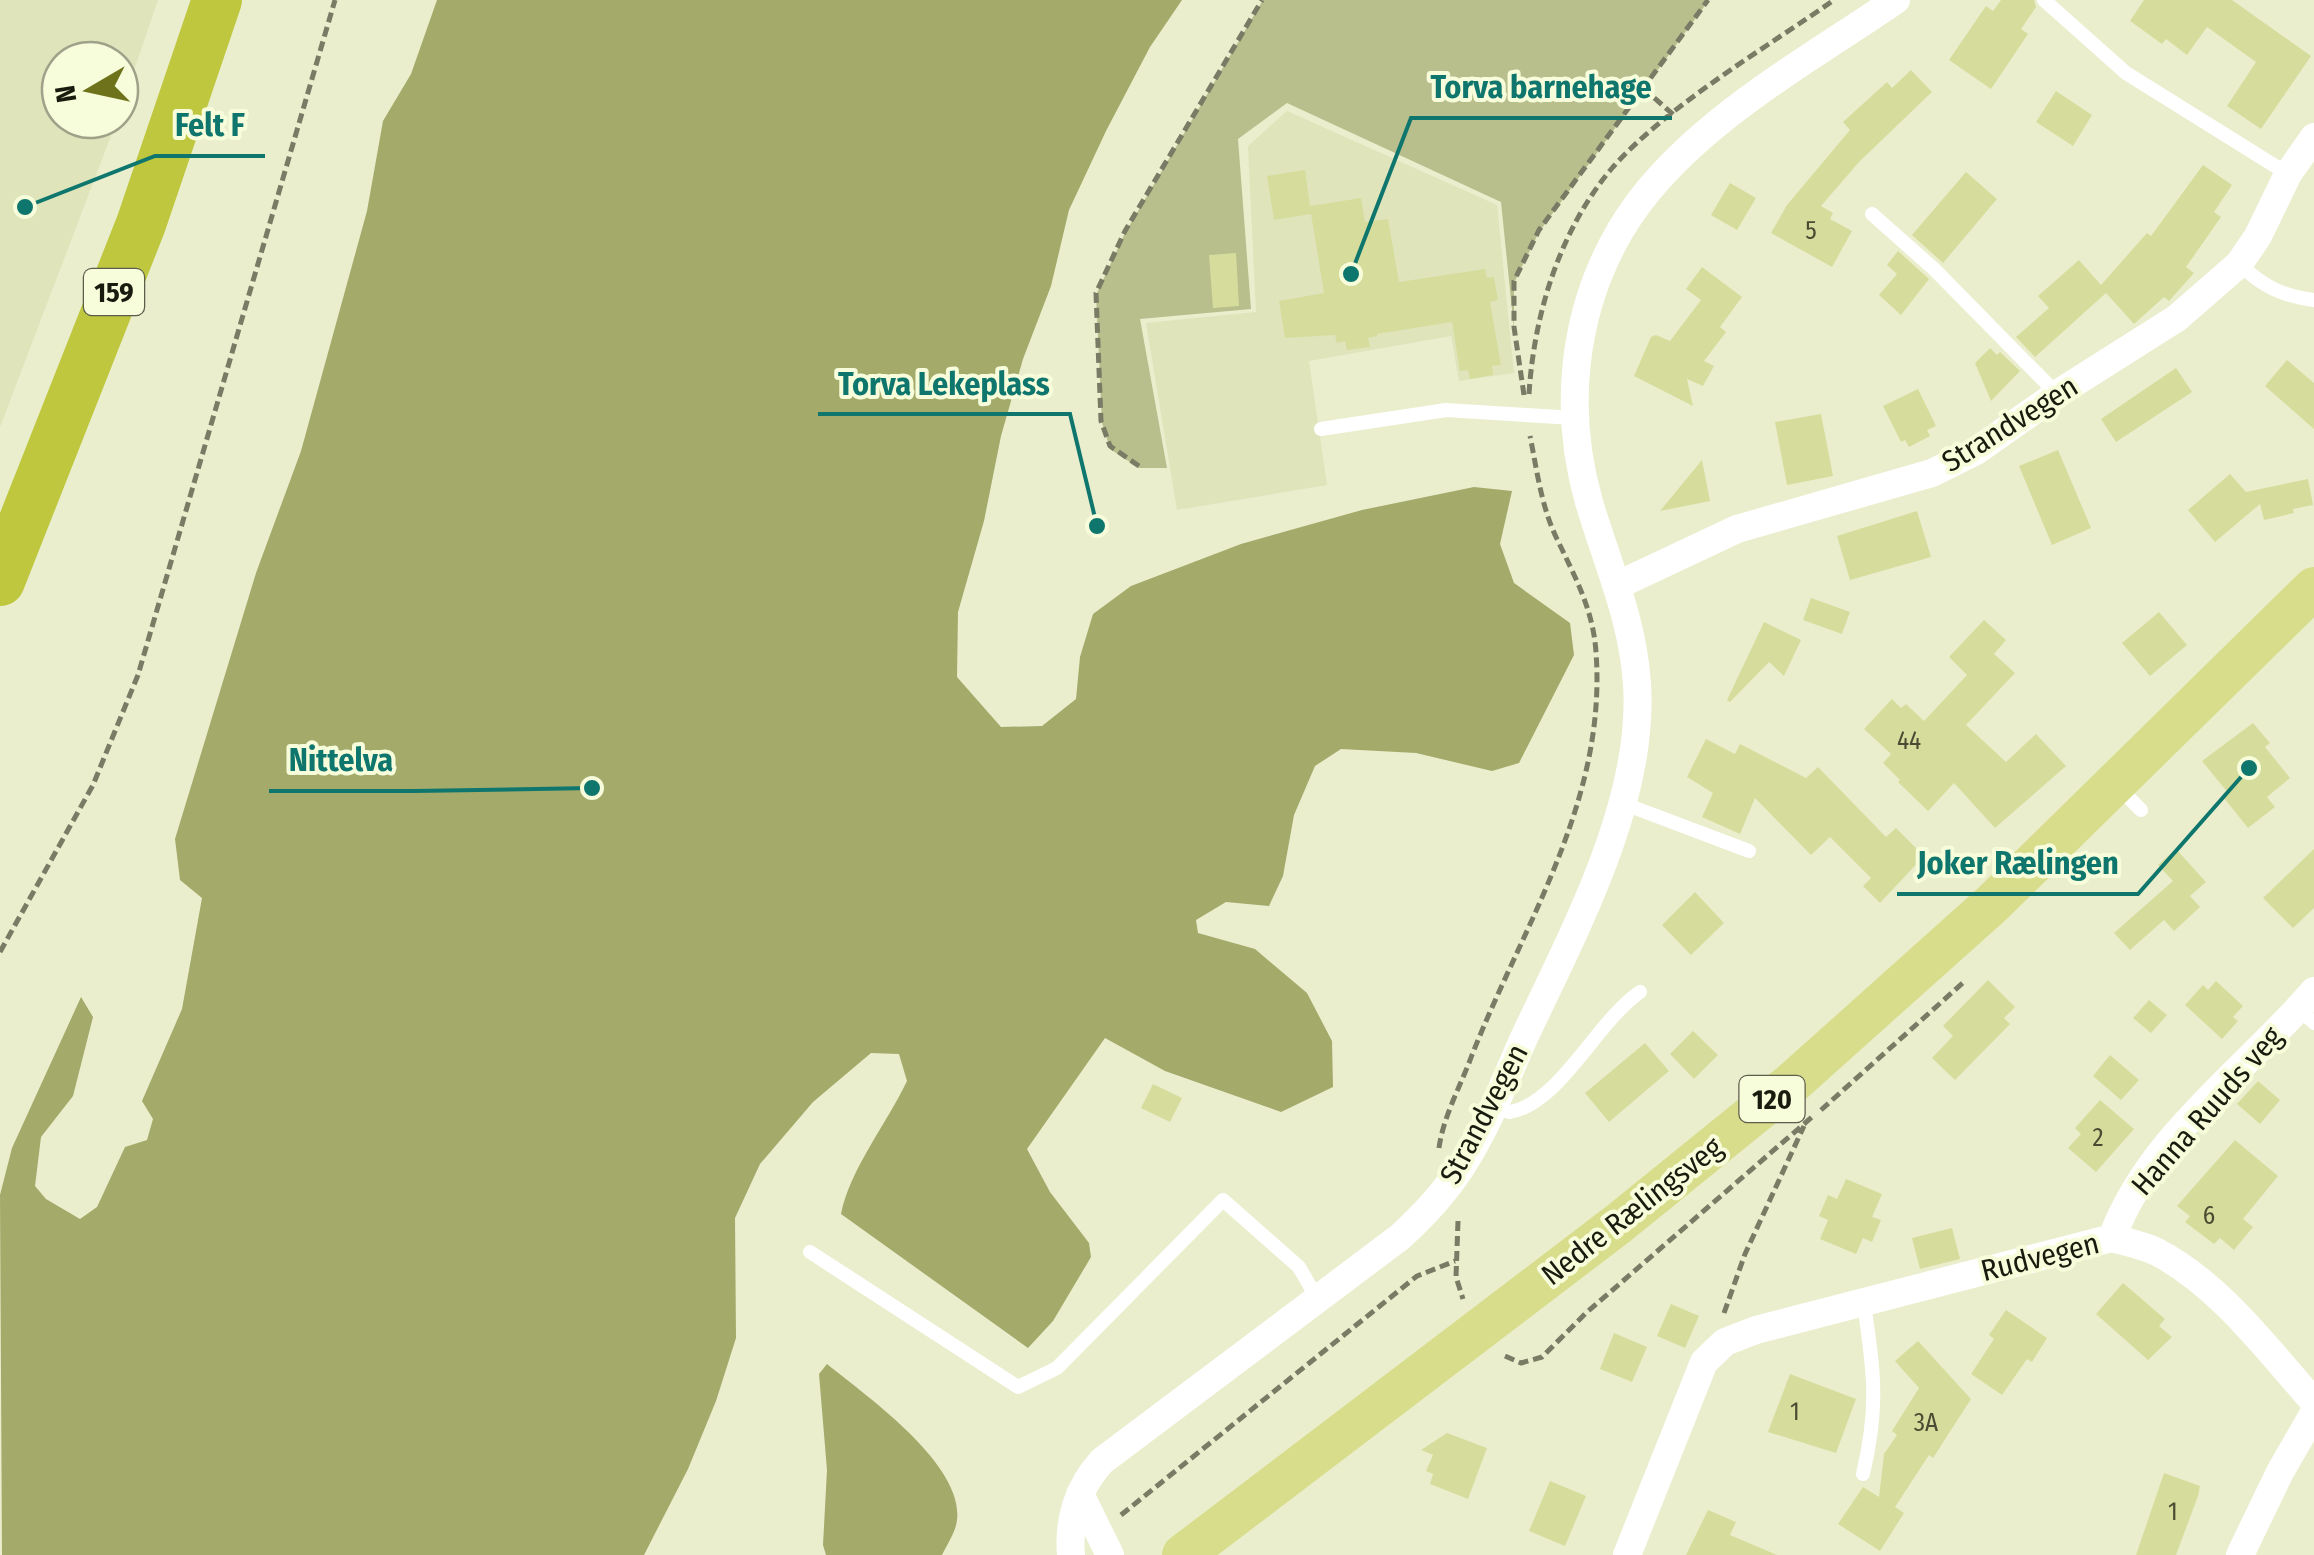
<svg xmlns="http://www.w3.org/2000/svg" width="2314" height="1555" viewBox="0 0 2314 1555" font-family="'Fira Sans Condensed',sans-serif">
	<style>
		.built { fill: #dfe4bb }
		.green { fill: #b8be8c }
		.water { fill: #a3aa6a }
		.building { fill: #d6dd9c }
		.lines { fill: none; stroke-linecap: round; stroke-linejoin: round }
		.path { stroke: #797b65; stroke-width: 5; stroke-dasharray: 10 5; stroke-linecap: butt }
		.lane { stroke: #fff; stroke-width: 14 }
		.street { stroke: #fff; stroke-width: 28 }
		.primary { stroke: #d8dd8b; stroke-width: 42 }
		.highway { stroke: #bec73e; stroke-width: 50 }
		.labels { text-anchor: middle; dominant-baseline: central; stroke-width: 8; stroke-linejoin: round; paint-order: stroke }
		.number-label { font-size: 25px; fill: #494c32 }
		.shield { fill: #f7fcda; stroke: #5c5e4c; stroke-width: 2.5 }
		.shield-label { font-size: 28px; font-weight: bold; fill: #1a1b0f }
		.street-label { font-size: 30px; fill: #1a1b0f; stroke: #f7fcda }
		.leader { fill: none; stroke: #0f766e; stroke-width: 4 }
		.callout-dot { fill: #0f766e; stroke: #f7fcda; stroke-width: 4 }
		.callout-label { font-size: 32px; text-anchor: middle; font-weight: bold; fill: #0f766e; stroke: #f7fcda; stroke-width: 8; stroke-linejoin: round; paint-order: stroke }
	</style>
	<rect width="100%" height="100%" fill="#eaeecd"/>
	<path class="built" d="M0,0H158L120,111V60H60V120H117L0,427Z
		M1287,111L1497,205L1514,373L1459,381L1451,336L1309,361L1327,485L1177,510L1146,323L1256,312L1248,146Z"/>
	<path class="green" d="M1263,0H1709L1539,232L1514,283V329L1501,202L1287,103L1238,139L1251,309L1140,319L1167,468H1139L1110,449L1102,423L1096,295L1125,233Z"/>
	<path class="water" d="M437,0H1182L1150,47L1106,131L1069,210L1051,286L1023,359L1001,436L984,521L958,612L957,677L1001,727L1042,726L1076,699L1080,657L1093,614L1131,586L1241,544L1362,510L1474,487L1512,491L1500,544L1514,583L1570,623L1574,655L1519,763L1492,771L1416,753L1341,749L1315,766L1294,815L1283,876L1269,906L1226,902L1196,920L1198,933L1255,949L1307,993L1332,1041L1333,1087L1281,1112L1165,1071L1105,1038L1027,1149L1050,1192L1089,1243L1091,1257L1053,1321L1028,1348L841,1214C850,1169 886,1125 907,1081L899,1054L871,1053L813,1102L760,1164L735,1218L736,1338L716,1401L688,1469L644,1555H2L0,1195L12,1148L81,997L93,1017L73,1096L41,1137L35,1186L46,1199L80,1219L97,1207L125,1147L147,1140L153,1119L142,1101L182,1009L202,898L180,880L175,839L256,573L301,451L367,211L383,121L411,74Z
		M827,1364C865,1395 964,1464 957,1520C956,1531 947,1545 942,1555H826L823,1545L827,1470L819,1374Z"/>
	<path class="building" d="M2001,0H2034L2036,7L2021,29L2028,34L1991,89L1949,60L1986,6L1993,11Z
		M2144,0H2232L2311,56L2261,129L2227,106L2256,62L2207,27L2187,55L2166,39L2162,44L2130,21Z
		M1911,70L1932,92L1859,162L1821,206L1833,213L1830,219L1852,231L1832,267L1771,233L1787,205L1850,130L1843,122L1887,82L1892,88Z
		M2056,91L2092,115L2073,146L2036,122Z
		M2203,165L2232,185L2214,212L2221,217L2186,267L2194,273L2169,301L2164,297L2134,324L2106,293L2035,357L2016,337L2049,308L2038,296L2079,260L2101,285L2147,233L2151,236Z
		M1305,170L1310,206L1361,198L1365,222L1388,219L1399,282L1485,269L1487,278L1494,277L1498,300L1490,302L1501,365L1492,366L1493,375L1470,379L1468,370L1460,371L1452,322L1377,334V336L1368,338L1370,347L1347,350L1345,341L1337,343L1335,335L1285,338L1279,301L1324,293L1311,214L1274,220L1267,176Z
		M1966,172L1997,199L1943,263L1912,235Z
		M1730,183L1756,198L1737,230L1711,215Z
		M1898,251L1929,279L1901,315L1879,295L1897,274L1887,265Z
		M1236,253L1239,306L1213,308L1209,255Z
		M1702,267L1742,297L1720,327L1726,332L1704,361L1714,366L1703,386L1687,379L1693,406L1634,376L1651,337L1656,335L1670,341L1701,300L1686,289Z
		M1990,348L1997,355L2000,352L2020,371L1991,401L1975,363Z
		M2287,360L2314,383V429L2265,386Z
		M2176,368L2192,392L2116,442L2101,419Z
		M1918,389L1936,426L1927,430L1930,436L1909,447L1905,440L1901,442L1883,406Z
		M1821,414L1833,476L1787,485L1775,422Z
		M2058,450L2091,528L2052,545L2019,466Z
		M1702,460L1710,501L1660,511Z
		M2230,474L2246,492L2308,479L2313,505L2293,509L2294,513L2264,520L2260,504L2215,542L2188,510Z
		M1917,511L1931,557L1850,580L1837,536Z
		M1811,598L1850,612L1842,634L1803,620Z
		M2159,612L2187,645L2150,676L2122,643Z
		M1984,620L2006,640L1994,654L2015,673L1966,725L2006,762L2036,734L2066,766L1995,828L1954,783L1928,811L1898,782L1900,780L1883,763L1891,754L1864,729L1892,699L1901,708L1906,704L1924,721L1967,675L1949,657Z
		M1764,622L1801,640L1784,676L1769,662L1730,702L1727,700Z
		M2253,723L2270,743L2265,747L2290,778L2267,797L2275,807L2248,828L2224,798L2229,794L2202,761Z
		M1706,739L1735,754L1740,744L1806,778L1818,767L1886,837L1896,828L1924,856L1880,903L1863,886L1871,878L1830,837L1811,855L1755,798L1740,834L1702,817L1713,793L1687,777Z
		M2176,849L2206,882L2190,896L2200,907L2174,931L2164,920L2130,950L2114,933L2173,881L2158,865Z
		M2314,849V908L2293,928L2263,898Z
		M1695,892L1724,923L1691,955L1662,925Z
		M1988,980L2015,1007L2004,1018L2010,1024L1955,1080L1932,1058L1953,1036L1943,1026Z
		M2216,981L2243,1006L2233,1017L2238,1021L2222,1039L2185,1005L2203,985L2208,990Z
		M2149,1000L2167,1015L2151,1033L2133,1018Z
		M1693,1031L1718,1055L1694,1079L1670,1054Z
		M1645,1043L1669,1071L1609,1122L1585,1093Z
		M2110,1055L2139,1080L2121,1100L2093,1076Z
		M2258,1081L2280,1100L2260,1124L2237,1104Z
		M1153,1084L1182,1098L1170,1122L1141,1108Z
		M2100,1100L2134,1129L2096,1172L2068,1148L2081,1134L2075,1128Z
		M2235,1140L2278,1176L2243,1219L2253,1227L2234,1250L2220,1238L2214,1244L2185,1222L2190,1216L2177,1206Z
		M1846,1179L1882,1194L1872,1217L1881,1220L1872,1242L1863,1238L1856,1254L1820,1239L1828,1220L1819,1216L1828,1195L1837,1199Z
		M1952,1228L1960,1259L1920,1269L1912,1238Z
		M2123,1283L2165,1319L2159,1326L2172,1337L2148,1360L2096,1314Z
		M1671,1304L1699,1316L1685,1348L1657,1336Z
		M2006,1310L2047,1338L2032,1362L2027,1359L2002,1395L1971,1374L1994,1339L1989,1335Z
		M1614,1333L1647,1347L1632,1382L1600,1369Z
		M1918,1341L1971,1399L1933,1458L1929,1455L1895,1507L1904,1513L1880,1551L1838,1524L1863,1487L1879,1497L1884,1454L1897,1435L1892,1431L1919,1388L1895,1361Z
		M1790,1374L1856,1399L1836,1453L1768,1432Z
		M1447,1433L1487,1448L1468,1499L1430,1484L1433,1474L1426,1471L1433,1455L1421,1450Z
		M2164,1473L2200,1486L2198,1496L2176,1555H2136Z
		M1550,1481L1586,1496L1565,1546L1529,1531Z
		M1708,1510L1736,1522L1730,1535L1777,1555H1686Z"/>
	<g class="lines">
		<path class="path" d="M1643,88L1676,117
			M1529,394C1534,314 1560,229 1613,167C1667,106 1767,47 1834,0
			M1524,395L1514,327V281L1539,230L1708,0
			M1139,466L1110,446L1101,421L1096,293L1125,231L1262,0
			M0,952L93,785L138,675L335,0
			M1821,1110L1965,981
			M1439,1148C1443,1117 1461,1085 1472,1055C1524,923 1607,801 1596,652C1593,609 1575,577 1557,539C1541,506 1537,470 1530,436
			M1458,1221L1456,1277L1463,1299
			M1724,1313L1745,1254L1804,1126
			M1505,1356L1521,1363L1542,1357L1586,1313L1812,1117
			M1121,1515L1417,1276L1455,1261"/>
		<path class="lane" d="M2044,0L2126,73L2288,174
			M1872,214L1934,269L2057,394
			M2239,264C2263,286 2281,296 2314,300
			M1321,429L1446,410L1574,418
			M2119,788L2141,810
			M1622,803L1749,851
			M2299,1009L2314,1023
			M1493,1106L1509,1112C1559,1105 1596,1022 1640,992
			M810,1252L1018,1387L1057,1368L1223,1200L1299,1267L1318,1300
			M1863,1474C1879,1406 1874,1372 1864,1304"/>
		<path class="street" d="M1618,585L1737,529L1932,473L1976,451L2057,394L2177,318L2239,264L2258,236L2288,174L2314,137
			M2112,1238C2149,1137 2246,1070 2314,991
			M1080,1494L1110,1555
			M1071,1555C1068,1520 1078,1487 1102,1461L1400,1237C1423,1216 1443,1195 1460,1169C1486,1130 1504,1083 1523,1040C1572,935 1645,803 1637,684C1633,619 1607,563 1589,502C1563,412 1572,313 1620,231C1678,131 1803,64 1896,0
			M1627,1555L1704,1362L1725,1342L1756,1330L2112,1238C2126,1242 2143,1245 2157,1252C2220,1285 2267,1349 2314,1402
			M2240,1555L2280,1472L2314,1413"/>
		<path class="primary" d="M1183,1555L1618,1224L1792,1083L1992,904L2314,588"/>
		<path class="highway" d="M0,581L141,224L217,0"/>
	</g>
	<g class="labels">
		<g class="number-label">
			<text x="1811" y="231">5</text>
			<text x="1909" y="741">44</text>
			<text x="2098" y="1138">2</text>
			<text x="2209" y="1216">6</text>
			<text x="1795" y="1412">1</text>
			<text x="1926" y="1423">3A</text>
			<text x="2173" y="1512">1</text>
		</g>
		<g class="shield">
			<rect x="84" y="269" width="60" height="46" rx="8"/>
			<rect x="1739.5" y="1076" width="65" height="46" rx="8"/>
		</g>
		<g class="shield-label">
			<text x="114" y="292">159</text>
			<text x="1772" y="1099">120</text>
		</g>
		<g class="street-label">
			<text transform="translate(2010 424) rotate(-32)">Strandvegen</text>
			<text transform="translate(2207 1111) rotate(-49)">Hanna Ruuds veg</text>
			<text transform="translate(1484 1114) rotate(-62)">Strandvegen</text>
			<text transform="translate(1632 1211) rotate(-38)">Nedre Rælingsveg</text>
			<text transform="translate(2040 1257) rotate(-14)">Rudvegen</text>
		</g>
	</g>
	<path class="leader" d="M1351 274L1411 118H1672M25 207L155 156H265M1097 526L1070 414H818M592 788L414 791H269M2249 768L2138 894H1897"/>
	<g class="callout-dot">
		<circle cx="1351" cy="274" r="10"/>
		<circle cx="25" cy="207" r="10"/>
		<circle cx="1097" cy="526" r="10"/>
		<circle cx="592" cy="788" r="10"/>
		<circle cx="2249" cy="768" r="10"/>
	</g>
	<g class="callout-label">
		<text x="1541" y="98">Torva barnehage</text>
		<text x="210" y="136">Felt F</text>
		<text x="944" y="395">Torva Lekeplass</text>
		<text x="341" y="771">Nittelva</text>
		<text x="2018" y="874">Joker Rælingen</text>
	</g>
	<g transform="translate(90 90) rotate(261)"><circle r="48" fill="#f7fcda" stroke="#9fa289" stroke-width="2.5"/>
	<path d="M0-8L18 38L0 25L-18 38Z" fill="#6e731b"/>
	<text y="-15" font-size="28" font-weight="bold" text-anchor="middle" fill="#1a1b0f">N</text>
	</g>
</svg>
